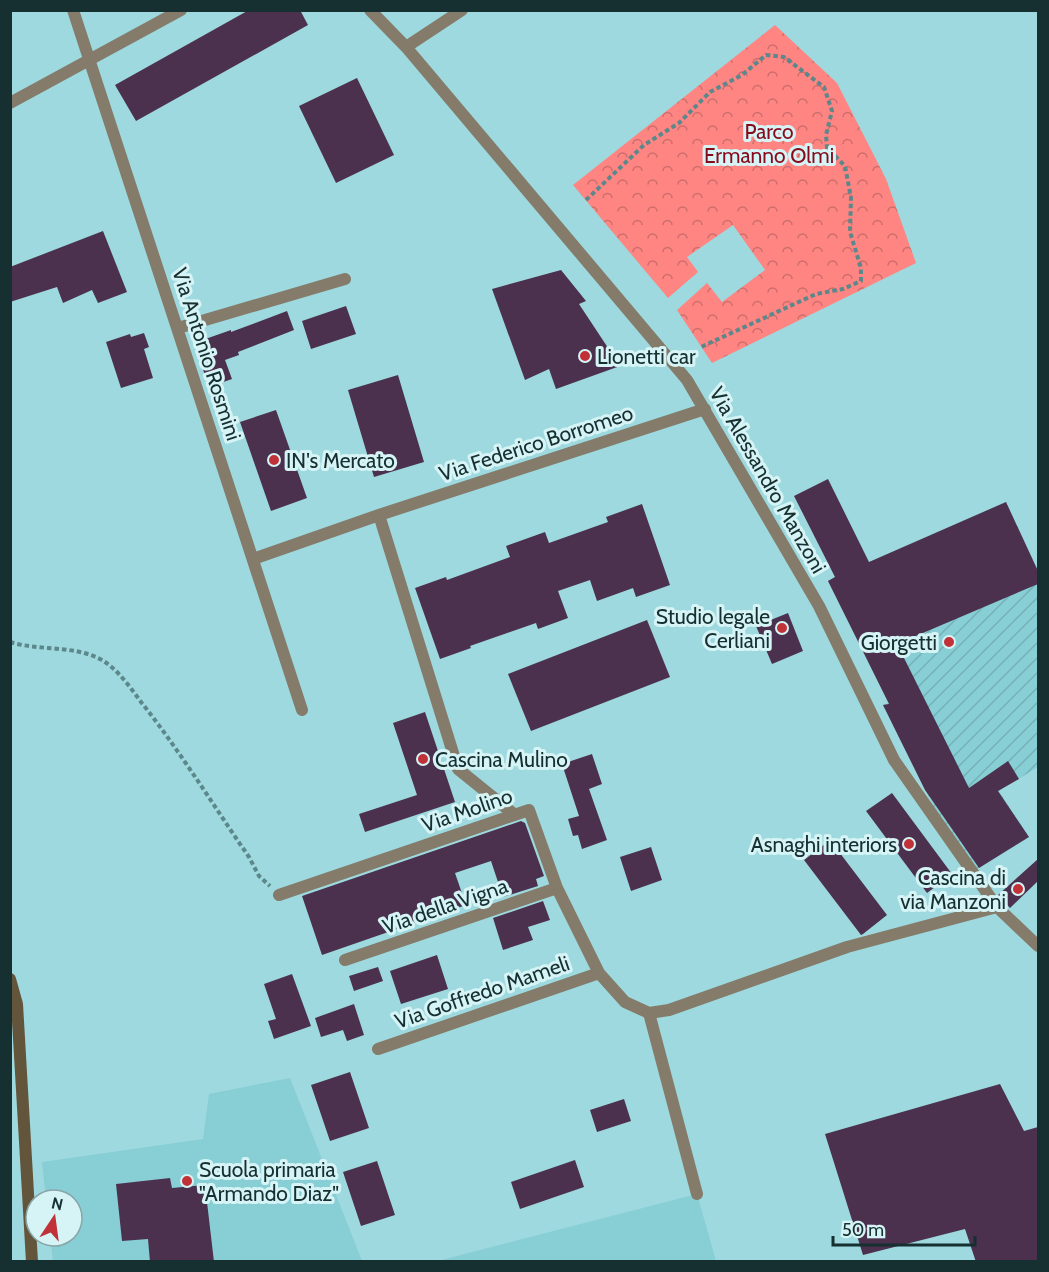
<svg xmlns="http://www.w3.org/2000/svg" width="1049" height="1272" viewBox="0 0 1049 1272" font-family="Cabin,sans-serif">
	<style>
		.built { fill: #88ced5 }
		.industrial { fill: url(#industrial-furrows) }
		.park { fill: url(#park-crowns) }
		.building { fill: #4c314f }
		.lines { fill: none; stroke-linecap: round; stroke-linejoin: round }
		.path { stroke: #5c878b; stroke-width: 4; stroke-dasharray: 4.5 3; stroke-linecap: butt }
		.street { stroke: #857b6a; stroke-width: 12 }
		.secondary { stroke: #62553c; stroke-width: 12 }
		.poi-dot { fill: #c03138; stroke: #d6f4f6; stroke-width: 2 }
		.labels { text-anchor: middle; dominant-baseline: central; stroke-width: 6; stroke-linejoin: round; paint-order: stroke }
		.park-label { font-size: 21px; fill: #870b1b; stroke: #d6f4f6 }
		.street-label { font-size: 21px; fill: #162f31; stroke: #d6f4f6 }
		.poi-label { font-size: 21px; fill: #162f31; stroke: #d6f4f6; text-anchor: start }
	</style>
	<defs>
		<pattern id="industrial-furrows" width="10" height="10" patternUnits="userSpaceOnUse" patternTransform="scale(1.5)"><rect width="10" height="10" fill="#88ced5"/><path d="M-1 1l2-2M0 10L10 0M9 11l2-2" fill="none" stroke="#75b1b7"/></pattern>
		<pattern id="park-crowns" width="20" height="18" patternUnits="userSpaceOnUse" patternTransform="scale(1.5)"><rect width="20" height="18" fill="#fe8582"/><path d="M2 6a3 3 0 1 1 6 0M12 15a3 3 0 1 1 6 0" fill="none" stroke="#cd6d6b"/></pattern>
	</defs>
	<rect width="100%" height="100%" fill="#9dd9de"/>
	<path class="built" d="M290,1078L362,1261H53L50,1236H72V1200H46L42,1162L203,1139L209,1094Z
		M697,1194L716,1261L434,1262Z"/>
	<path class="industrial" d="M1006,502L1038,571V767L999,791L1029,837L977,869L935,809L883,705L889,703L828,581Z"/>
	<path class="park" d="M775,25L837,83L886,179L916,263L712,363L677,310L707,283L722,302L765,270L733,225L687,257L698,272L668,298L573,185Z"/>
	<path class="building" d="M249,10H300L308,25L136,121L115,85Z
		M357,78L394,155L336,183L299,106Z
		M103,231L127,292L98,303L92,290L63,303L57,287L10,302V267Z
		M561,270L586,301L579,304L620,366L556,389L549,369L525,380L492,289Z
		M346,306L356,334L311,349L302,321Z
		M287,311L294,330L238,352L239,355L225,360L232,379L209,387L194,343L231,330V332Z
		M144,333L149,347L144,349L153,378L121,388L106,342L130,334L131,337Z
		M398,375L424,462L374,477L348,390Z
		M276,410L307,498L271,511L240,422Z
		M828,479L869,562L1006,502L1038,571V584L897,644L969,788L1008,761L1019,779L998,791L1029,837L979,868L925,790L883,705L889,704L828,581L835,577L794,496Z
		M642,504L670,585L636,597L633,588L597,601L590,580L558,591L568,618L538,629L536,623L470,646L471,648L440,659L415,588L446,577L447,580L510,557L506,546L545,532L549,543L608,522L606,517Z
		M788,613L803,651L772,664L756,626Z
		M647,620L670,677L531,731L508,674Z
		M425,712L455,802L365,832L359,814L417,795L393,723Z
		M592,754L602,784L589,789L607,840L582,849L578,835L573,836L568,819L579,816L562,764Z
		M892,793L952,874L927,893L866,811Z
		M521,821L525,823L544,876L536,879L538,886L503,897L491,861L455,873L466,905L322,955L302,896Z
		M830,840L887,915L863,934L861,935L804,860Z
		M651,847L662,880L631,891L620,857Z
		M1038,859V881L1010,908L998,895Z
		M543,901L550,920L528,927L533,940L503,950L493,918Z
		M437,955L448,989L401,1004L390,971Z
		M378,967L383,981L354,991L349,976Z
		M292,974L311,1026L274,1039L268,1021L276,1019L264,984Z
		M354,1004L364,1035L347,1041L343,1030L321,1037L315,1018Z
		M350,1072L369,1128L330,1141L311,1085Z
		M1000,1084L1024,1131L1038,1127V1262H976L965,1229L863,1255L825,1134Z
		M624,1099L631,1121L597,1132L590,1110Z
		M575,1160L584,1187L520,1209L511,1182Z
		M377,1161L395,1215L361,1226L343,1172Z
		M170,1178L172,1188L205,1185L214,1262H150L148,1239L122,1241L116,1184Z"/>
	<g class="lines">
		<path class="path" d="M586,200L644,145L679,123L710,92L742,75L766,55L784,57L824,87L832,111L826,135L827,148L845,166L851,198L850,232L861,268V281L843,289L816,294L701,347
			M10,642C39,651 73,645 100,659C117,668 130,687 141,702C180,751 213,805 249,857L259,876L270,886"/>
		<path class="street" d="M73,10L302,710
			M370,10L406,47L687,380L819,606L894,760L997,907L1038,946
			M406,47L462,10
			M10,103L181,10
			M178,328L345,279
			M379,515L458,769L515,815
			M253,559L379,515L705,409
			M279,895L529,810L557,888L599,973L625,1002L649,1013L669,1010L847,947L997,907
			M345,960L557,888
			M649,1013L697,1194
			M378,1049L599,973"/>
		<path class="secondary" d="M10,979L17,1004L32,1262"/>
	</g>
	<g class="poi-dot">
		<circle cx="585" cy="356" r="6"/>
		<circle cx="274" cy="460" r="6"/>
		<circle cx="782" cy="628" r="6"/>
		<circle cx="949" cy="642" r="6"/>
		<circle cx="423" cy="759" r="6"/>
		<circle cx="909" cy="844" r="6"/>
		<circle cx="1018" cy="889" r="6"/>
		<circle cx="187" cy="1181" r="6"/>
	</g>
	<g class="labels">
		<g class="park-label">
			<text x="769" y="131">Parco<tspan x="769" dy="24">Ermanno Olmi</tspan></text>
		</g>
		<g class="street-label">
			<text transform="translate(207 354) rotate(72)">Via Antonio Rosmini</text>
			<text transform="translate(536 443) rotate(-18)">Via Federico Borromeo</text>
			<text transform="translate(768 480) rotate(60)">Via Alessandro Manzoni</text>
			<text transform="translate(467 810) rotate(-19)">Via Molino</text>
			<text transform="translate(445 906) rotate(-19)">Via della Vigna</text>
			<text transform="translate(482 992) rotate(-19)">Via Goffredo Mameli</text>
		</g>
		<g class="poi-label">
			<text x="597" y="356">Lionetti car</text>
			<text x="286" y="460">IN's Mercato</text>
			<text x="770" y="616" text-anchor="end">Studio legale<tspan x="770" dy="24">Cerliani</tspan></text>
			<text x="937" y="642" text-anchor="end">Giorgetti</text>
			<text x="435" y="759">Cascina Mulino</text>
			<text x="897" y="844" text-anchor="end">Asnaghi interiors</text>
			<text x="1006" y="877" text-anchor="end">Cascina di<tspan x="1006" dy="24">via Manzoni</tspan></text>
			<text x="199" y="1169">Scuola primaria<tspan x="199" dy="24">"Armando Diaz"</tspan></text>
		</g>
	</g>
	<rect width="1049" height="1272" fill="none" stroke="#162f31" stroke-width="24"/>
	<g transform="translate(54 1218) rotate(13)"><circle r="28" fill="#d6f4f6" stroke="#89a5a7" stroke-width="1.5"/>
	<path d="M0-4.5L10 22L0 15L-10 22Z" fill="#c03138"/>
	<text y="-9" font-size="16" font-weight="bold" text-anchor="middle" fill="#162f31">N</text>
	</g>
	<path d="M833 1236v9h142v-9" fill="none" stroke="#162f31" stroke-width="3"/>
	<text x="842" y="1236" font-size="18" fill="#162f31" stroke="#d6f4f6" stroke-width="4.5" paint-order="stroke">50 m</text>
</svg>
